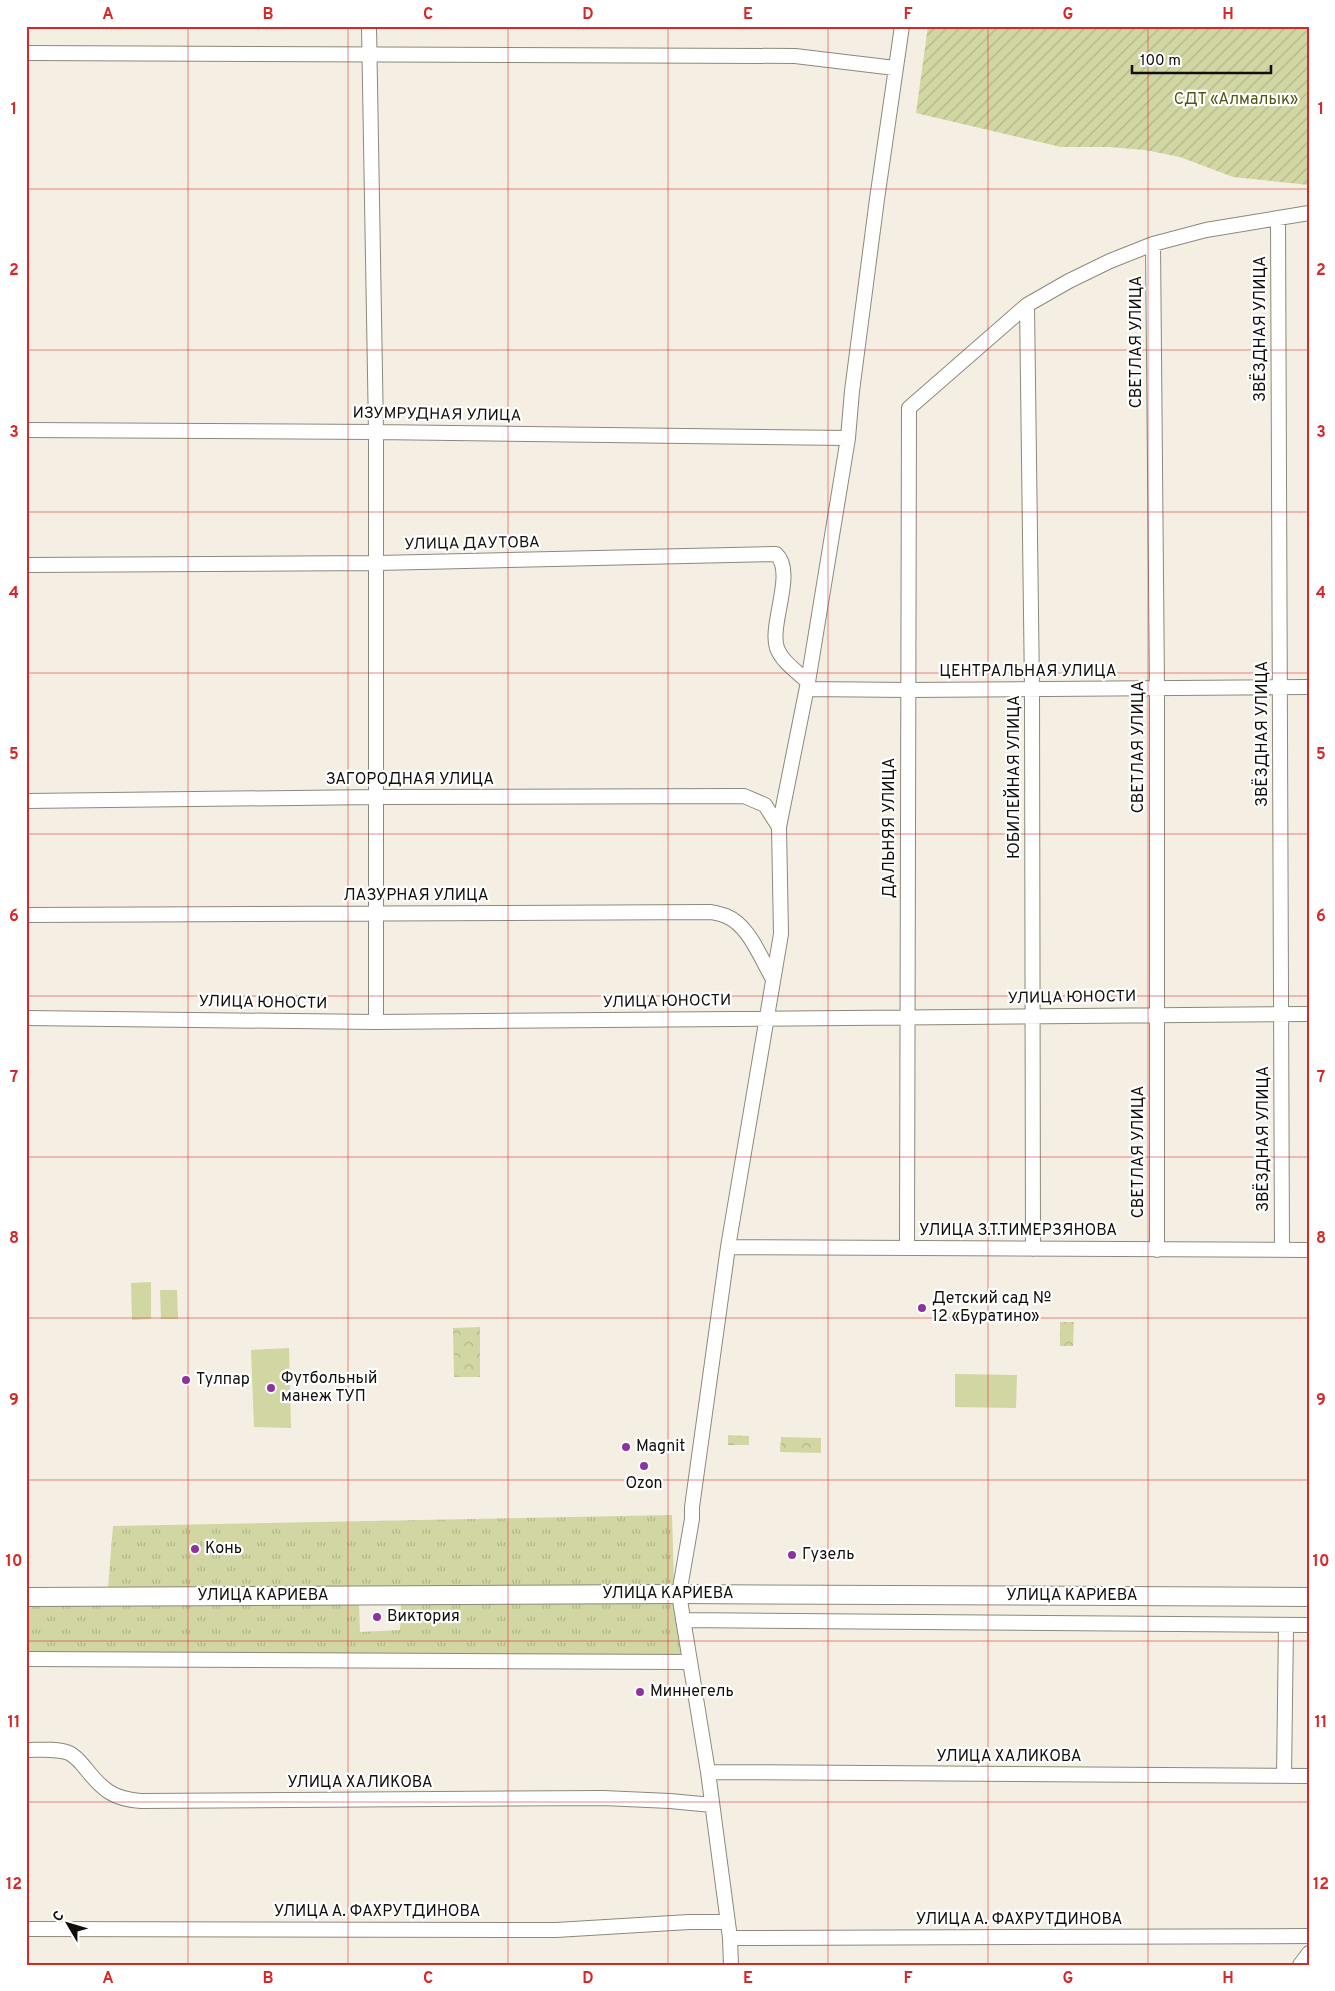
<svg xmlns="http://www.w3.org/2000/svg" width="1335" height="1991" viewBox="0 0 1335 1991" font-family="Overpass,sans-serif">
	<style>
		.grass { fill: url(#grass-tufts) }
		.park { fill: url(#park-crowns) }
		.garden { fill: url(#garden-furrows) }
		.pitch { fill: #d1d6a3 }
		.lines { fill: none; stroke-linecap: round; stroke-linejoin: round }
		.minor-casing { stroke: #8d887d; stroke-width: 16 }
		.major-casing { stroke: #8d887d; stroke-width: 20 }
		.minor { stroke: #fff; stroke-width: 14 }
		.major { stroke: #fff; stroke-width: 18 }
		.grid { fill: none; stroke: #d62828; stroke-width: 1; stroke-opacity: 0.55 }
		.poi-dot { fill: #8e329d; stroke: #fff; stroke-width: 2 }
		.labels { text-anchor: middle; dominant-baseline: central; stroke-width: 4.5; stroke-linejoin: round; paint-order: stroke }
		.park-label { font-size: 16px; fill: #525514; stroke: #fff }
		.street-label { font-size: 16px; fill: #110f0b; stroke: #fff }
		.poi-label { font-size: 16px; fill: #110f0b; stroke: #fff; text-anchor: start }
		.neatline { fill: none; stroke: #d62828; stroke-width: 2 }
		.grid-label { font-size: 16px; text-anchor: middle; font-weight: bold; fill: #d62828 }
	</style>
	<defs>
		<pattern id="grass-tufts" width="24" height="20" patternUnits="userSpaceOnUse" patternTransform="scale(1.25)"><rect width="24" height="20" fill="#d1d6a3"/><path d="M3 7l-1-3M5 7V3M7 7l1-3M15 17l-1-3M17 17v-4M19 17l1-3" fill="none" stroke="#b2b68b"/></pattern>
		<pattern id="park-crowns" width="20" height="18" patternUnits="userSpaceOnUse" patternTransform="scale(1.25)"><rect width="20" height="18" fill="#d1d6a3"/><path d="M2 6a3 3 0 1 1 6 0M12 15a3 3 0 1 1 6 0" fill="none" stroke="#b2b68b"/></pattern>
		<pattern id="garden-furrows" width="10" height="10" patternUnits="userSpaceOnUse" patternTransform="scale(1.25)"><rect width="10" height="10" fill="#d1d6a3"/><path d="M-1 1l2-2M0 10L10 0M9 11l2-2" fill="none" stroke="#b2b68b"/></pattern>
	</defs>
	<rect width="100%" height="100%" fill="#f5efe3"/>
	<path class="grass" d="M672,1515L674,1585L108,1588L113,1526Z
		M673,1601L684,1656H427L378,1653L272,1656H26V1604L266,1606L359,1604L360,1632L400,1630L401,1605Z"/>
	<path class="park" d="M1060,1322H1074L1073,1346H1060Z
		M480,1327V1377H454L453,1328Z
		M728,1435L749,1436V1445H728Z
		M781,1437L821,1438V1453L780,1452Z"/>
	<path class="garden" d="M928,26H1309V185L1233,177L1180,157L1145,150L1109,147H1061L916,113Z"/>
	<path class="pitch" d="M151,1282V1319L132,1320L131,1283Z
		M160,1290H177L178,1319H161Z
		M289,1348L291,1428L254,1427L251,1350Z
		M955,1374L1017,1375L1016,1408L955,1407Z"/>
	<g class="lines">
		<defs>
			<path id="minor" d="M369,26L376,432V1022
				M26,53L795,56L895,68
				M1278,218L1282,1250
				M1153,244L1157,689V1250
				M1027,305L1032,690L1033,1249
				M26,430L376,432L848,438
				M26,565L377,563L776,554C796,572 769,624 777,648C782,662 798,672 808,682
				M807,689L908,690L1309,687
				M26,801L376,797L744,796L765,805L779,827
				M26,915L711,912C716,913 721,914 726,916C749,925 761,959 773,979
				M26,1018L376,1022L1309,1014
				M728,1247L1309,1250
				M907,1248L909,408L1027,305L1069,281L1110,261L1153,244L1206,230L1309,213
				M683,1620L1309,1625
				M26,1659L690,1662
				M26,1750C40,1750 56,1748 69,1753C77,1757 81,1763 86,1769C103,1790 113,1799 141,1801L603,1798L670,1801L712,1805
				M708,1772L1309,1776
				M1284,1776L1286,1625
				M26,1929L556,1930L689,1922H727
				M730,1938L1309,1936
				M731,1965L730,1938L708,1772L679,1594L692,1519V1507L728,1247L781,934L779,827L808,682L848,438L852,391L877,199L902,26
				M1300,1965L1309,1953"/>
			<path id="major" d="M26,1597L679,1594L1309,1597"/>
		</defs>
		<use href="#minor" class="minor-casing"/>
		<use href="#major" class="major-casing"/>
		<use href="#minor" class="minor"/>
		<use href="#major" class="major"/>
	</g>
	<path class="grid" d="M188,26V1965M348,26V1965M508,26V1965M668,26V1965M828,26V1965M988,26V1965M1148,26V1965M26,189H1309M26,350H1309M26,512H1309M26,673H1309M26,834H1309M26,996H1309M26,1157H1309M26,1318H1309M26,1480H1309M26,1641H1309M26,1802H1309"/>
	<g class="poi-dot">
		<circle cx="922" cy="1308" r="5"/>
		<circle cx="186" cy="1380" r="5"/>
		<circle cx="271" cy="1388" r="5"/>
		<circle cx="626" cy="1447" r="5"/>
		<circle cx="644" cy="1466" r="5"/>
		<circle cx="195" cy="1549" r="5"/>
		<circle cx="792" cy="1555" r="5"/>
		<circle cx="377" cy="1617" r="5"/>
		<circle cx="640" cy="1692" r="5"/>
	</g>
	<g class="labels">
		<g class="park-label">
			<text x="1236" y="100">СДТ «Алмалык»</text>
		</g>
		<g class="street-label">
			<text transform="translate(1261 329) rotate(-90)">ЗВЁЗДНАЯ УЛИЦА</text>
			<text transform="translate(1137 342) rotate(-90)">СВЕТЛАЯ УЛИЦА</text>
			<text transform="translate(437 415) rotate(1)">ИЗУМРУДНАЯ УЛИЦА</text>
			<text transform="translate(472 544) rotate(-1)">УЛИЦА ДАУТОВА</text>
			<text x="1028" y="672">ЦЕНТРАЛЬНАЯ УЛИЦА</text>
			<text transform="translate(1263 734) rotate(-90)">ЗВЁЗДНАЯ УЛИЦА</text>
			<text transform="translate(1139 747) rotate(-90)">СВЕТЛАЯ УЛИЦА</text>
			<text transform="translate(1015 777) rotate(-90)">ЮБИЛЕЙНАЯ УЛИЦА</text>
			<text x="410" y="780">ЗАГОРОДНАЯ УЛИЦА</text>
			<text transform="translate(890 828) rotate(-90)">ДАЛЬНЯЯ УЛИЦА</text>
			<text x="416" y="896">ЛАЗУРНАЯ УЛИЦА</text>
			<text transform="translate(1072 998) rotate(-1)">УЛИЦА ЮНОСТИ</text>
			<text transform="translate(667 1002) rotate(-1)">УЛИЦА ЮНОСТИ</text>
			<text transform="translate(263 1003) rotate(1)">УЛИЦА ЮНОСТИ</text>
			<text transform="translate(1264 1139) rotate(-90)">ЗВЁЗДНАЯ УЛИЦА</text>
			<text transform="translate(1139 1152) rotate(-90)">СВЕТЛАЯ УЛИЦА</text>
			<text x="1018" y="1231">УЛИЦА З.Т.ТИМЕРЗЯНОВА</text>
			<text x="668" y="1594">УЛИЦА КАРИЕВА</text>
			<text x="263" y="1596">УЛИЦА КАРИЕВА</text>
			<text x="1072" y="1596">УЛИЦА КАРИЕВА</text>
			<text x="1009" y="1757">УЛИЦА ХАЛИКОВА</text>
			<text x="360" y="1783">УЛИЦА ХАЛИКОВА</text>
			<text x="377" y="1912">УЛИЦА А. ФАХРУТДИНОВА</text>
			<text x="1019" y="1920">УЛИЦА А. ФАХРУТДИНОВА</text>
		</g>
		<g class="poi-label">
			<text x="932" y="1299">Детский сад №<tspan x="932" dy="18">12 «Буратино»</tspan></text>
			<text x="281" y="1379">Футбольный<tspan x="281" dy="18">манеж ТУП</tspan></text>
			<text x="196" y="1380">Тулпар</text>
			<text x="636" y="1447">Magnit</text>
			<text x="644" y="1484" text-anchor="middle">Ozon</text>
			<text x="205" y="1549">Конь</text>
			<text x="802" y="1555">Гузель</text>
			<text x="387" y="1617">Виктория</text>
			<text x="650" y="1692">Миннегель</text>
		</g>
	</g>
	<rect width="1335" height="1991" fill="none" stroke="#ffffff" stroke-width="55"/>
	<g transform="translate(68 1924) rotate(308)" stroke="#ffffff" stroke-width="4" paint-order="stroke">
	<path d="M0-4L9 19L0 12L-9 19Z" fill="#110f0b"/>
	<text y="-8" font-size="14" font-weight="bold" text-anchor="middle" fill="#110f0b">С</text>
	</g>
	<path d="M1132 65v8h139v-8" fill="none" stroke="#110f0b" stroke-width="2.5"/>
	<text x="1140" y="65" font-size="15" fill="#110f0b" stroke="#ffffff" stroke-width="4" paint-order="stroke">100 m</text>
	<rect x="28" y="28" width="1280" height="1936" class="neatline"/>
	<g class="grid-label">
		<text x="108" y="19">A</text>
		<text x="268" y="19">B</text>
		<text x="428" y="19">C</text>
		<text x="588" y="19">D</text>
		<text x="748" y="19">E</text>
		<text x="908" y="19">F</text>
		<text x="1068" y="19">G</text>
		<text x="1228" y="19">H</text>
		<text x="14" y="114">1</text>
		<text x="1321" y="114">1</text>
		<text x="14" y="275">2</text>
		<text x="1321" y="275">2</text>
		<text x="14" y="437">3</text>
		<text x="1321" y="437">3</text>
		<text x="14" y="598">4</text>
		<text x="1321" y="598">4</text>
		<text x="14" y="759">5</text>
		<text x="1321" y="759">5</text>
		<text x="14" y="921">6</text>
		<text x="1321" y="921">6</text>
		<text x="14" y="1082">7</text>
		<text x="1321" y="1082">7</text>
		<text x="14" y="1243">8</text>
		<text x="1321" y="1243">8</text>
		<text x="14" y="1405">9</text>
		<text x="1321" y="1405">9</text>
		<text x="14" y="1566">10</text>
		<text x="1321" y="1566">10</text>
		<text x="14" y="1727">11</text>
		<text x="1321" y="1727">11</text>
		<text x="14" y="1889">12</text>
		<text x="1321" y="1889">12</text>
		<text x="108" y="1983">A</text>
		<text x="268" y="1983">B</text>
		<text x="428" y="1983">C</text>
		<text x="588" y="1983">D</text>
		<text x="748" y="1983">E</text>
		<text x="908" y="1983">F</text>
		<text x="1068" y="1983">G</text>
		<text x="1228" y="1983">H</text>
	</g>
</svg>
